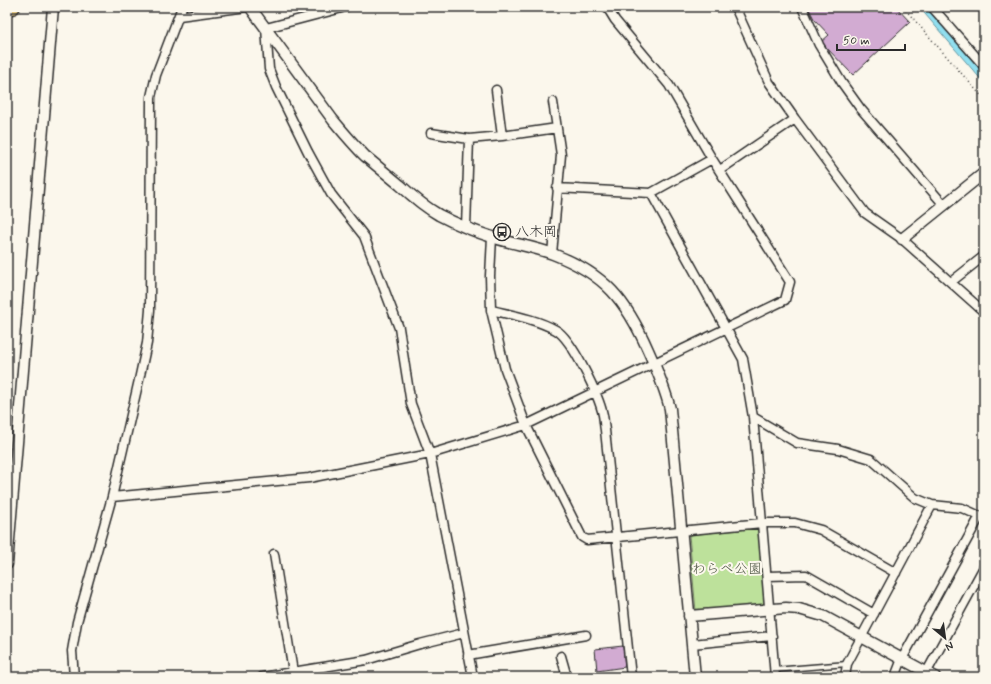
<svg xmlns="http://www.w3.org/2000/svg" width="991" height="684" viewBox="0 0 991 684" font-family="Mynerve,'Klee One',sans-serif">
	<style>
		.green { fill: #bde19b; stroke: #748663 }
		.water { fill: #91dfef; stroke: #6897a1 }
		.building { fill: #d2abd2; stroke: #2b2b2b }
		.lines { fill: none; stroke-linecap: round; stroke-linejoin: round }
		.service-casing { stroke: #2b2b2b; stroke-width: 7 }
		.minor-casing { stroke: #2b2b2b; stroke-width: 11 }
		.tertiary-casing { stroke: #2b2b2b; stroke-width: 13 }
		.trunk-casing { stroke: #2b2b2b; stroke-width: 16 }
		.path { stroke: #2b2b2b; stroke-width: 1.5; stroke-dasharray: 1 3; stroke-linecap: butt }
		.service { stroke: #fbf7ec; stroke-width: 4 }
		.minor { stroke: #fbf7ec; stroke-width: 8 }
		.tertiary { stroke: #fbf7ec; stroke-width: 10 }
		.trunk { stroke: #fdde96; stroke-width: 13 }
		.labels { text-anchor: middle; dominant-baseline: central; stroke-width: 4; stroke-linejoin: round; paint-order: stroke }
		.poi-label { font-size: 14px; fill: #2b2b2b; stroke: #fbf7ec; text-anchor: start }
		.park-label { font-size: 14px; fill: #505847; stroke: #fbf7ec }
	</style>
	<rect width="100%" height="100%" fill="#fbf7ec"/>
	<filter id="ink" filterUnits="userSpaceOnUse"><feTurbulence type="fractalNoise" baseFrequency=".025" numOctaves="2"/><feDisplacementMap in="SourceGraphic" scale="8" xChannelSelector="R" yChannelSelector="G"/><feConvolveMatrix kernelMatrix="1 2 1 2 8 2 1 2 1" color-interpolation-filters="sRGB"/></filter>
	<g filter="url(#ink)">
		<path class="green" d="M758,528L765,604L696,611L689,535Z"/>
		<path class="water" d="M919,7H926L984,74V83Z"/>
		<path class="building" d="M808,7H896L910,22L853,75L821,42L829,35L814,19Z
			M623,646L625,667L597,671L595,649Z"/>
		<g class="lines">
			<defs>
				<path id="service" d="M774,670L847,664"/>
				<path id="minor" d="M346,7L266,28L269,69L276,87L308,152L331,194L364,236L399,328L411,404L430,454L473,677
					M735,7L769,82L795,119L865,213L902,239L984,312
					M802,7L819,45L842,83L860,108L944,205
					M932,7L984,66
					M179,16L247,7
					M496,90L502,136
					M431,133L469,139
					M720,170L795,119
					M557,188L651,193L712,159
					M651,193L743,359L753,417L775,677
					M466,227L469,139L502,136L557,128
					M492,237L490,276L491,310L505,369L526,425L582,537L587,540L762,523H795L821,530L896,573
					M552,254L561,155L553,102
					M951,282L984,256
					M491,310C512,315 536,319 556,330C572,339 599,396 603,415C604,420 604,425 605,430L631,677
					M753,417L797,443L838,449L871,459L915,498L932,505L962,508L984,518
					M112,497L309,478L430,454L526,425L785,300L790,282L712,159L669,85L615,20L607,7
					M274,554L293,672
					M767,576L806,575L874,614
					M692,644L772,636
					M468,655L586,635
					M561,656L567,677
					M74,677L72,651L77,622L112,497L139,380L147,343L150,310L151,97L156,75L182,7
					M262,677L366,660L420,644L464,633
					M845,677L847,664L932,505
					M895,677L902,659L980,516
					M924,677L984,567"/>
				<path id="tertiary" d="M250,7L333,120C343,132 354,145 365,156C377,166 389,176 400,185C412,196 425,207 439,215C456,224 476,232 495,238C514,244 534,247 553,254C605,274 626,300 648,350C657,370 665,388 670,409L695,677
					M902,239L984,173
					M7,564L53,7
					M689,616L786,608L799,609L823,616L935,677"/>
				<path id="trunk" d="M7,9L13,7"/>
			</defs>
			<use href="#service" class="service-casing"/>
			<use href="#minor" class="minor-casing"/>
			<use href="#tertiary" class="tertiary-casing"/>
			<use href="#trunk" class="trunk-casing"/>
			<path class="path" d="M903,7L984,99"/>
			<use href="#service" class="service"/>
			<use href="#minor" class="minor"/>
			<use href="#tertiary" class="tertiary"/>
			<use href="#trunk" class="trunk"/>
		</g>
	</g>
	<defs>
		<symbol id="bus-ring" viewBox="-11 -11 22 22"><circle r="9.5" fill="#fbf7ec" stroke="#2b2b2b" stroke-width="1.5"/><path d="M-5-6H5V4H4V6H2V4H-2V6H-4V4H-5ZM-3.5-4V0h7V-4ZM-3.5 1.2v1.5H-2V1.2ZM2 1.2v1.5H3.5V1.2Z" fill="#2b2b2b"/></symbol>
	</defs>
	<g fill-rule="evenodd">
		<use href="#bus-ring" x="492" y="222" width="20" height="20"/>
	</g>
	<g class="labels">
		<g class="poi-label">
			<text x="515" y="232">八木岡</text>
		</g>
		<g class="park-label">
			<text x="727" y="569">わらぺ公園</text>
		</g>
	</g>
	<rect width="991" height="684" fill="none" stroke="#fbf7ec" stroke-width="24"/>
	<rect x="12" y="12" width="967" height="660" fill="none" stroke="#2b2b2b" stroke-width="1.5" filter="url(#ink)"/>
	<g transform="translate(945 638) rotate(151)" stroke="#fbf7ec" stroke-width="3" paint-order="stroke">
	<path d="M0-3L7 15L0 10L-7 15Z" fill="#2b2b2b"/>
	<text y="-6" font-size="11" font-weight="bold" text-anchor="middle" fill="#2b2b2b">N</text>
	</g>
	<path d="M837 44v6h68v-6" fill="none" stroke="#2b2b2b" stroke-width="2"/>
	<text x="843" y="44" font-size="12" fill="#2b2b2b" stroke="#fbf7ec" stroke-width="3" paint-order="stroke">50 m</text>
</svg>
